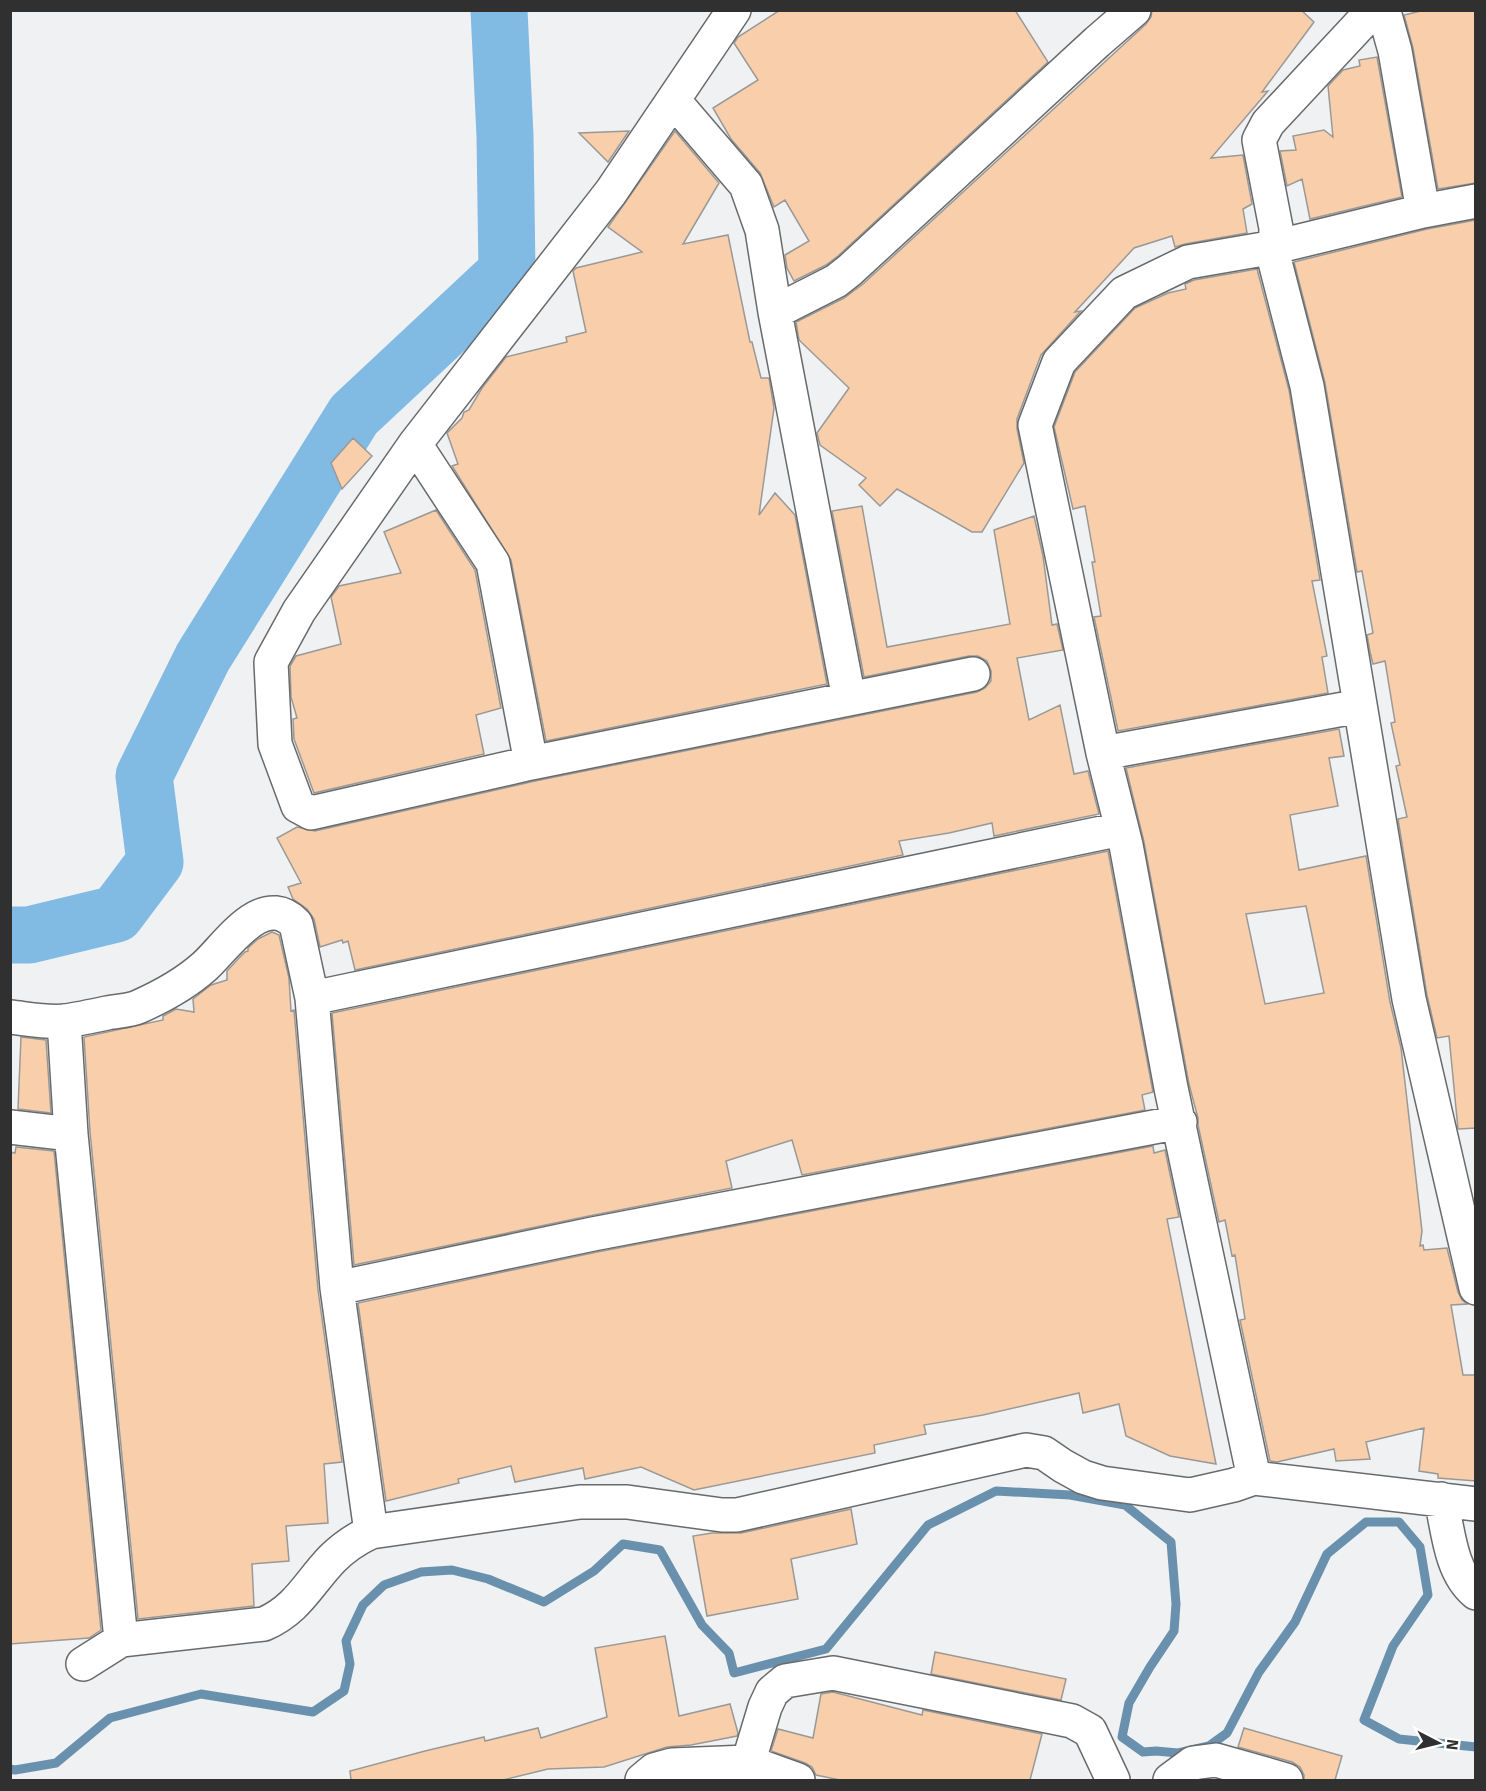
<svg xmlns="http://www.w3.org/2000/svg" width="1486" height="1791" viewBox="0 0 1486 1791" font-family="'Fira Sans',sans-serif">
	<style>
		.lines { fill: none; stroke-linecap: round; stroke-linejoin: round }
		.stream { stroke: #6991ae; stroke-width: 9 }
		.river { stroke: #81bae3; stroke-width: 57 }
		.building { fill: #f8cfaa; stroke: #9a9997; stroke-width: 1.5; fill-rule: evenodd }
		.minor-casing { stroke: #696a6b; stroke-width: 36 }
		.minor { stroke: #fff; stroke-width: 33 }
	</style>
	<rect width="100%" height="100%" fill="#f0f1f3"/>
	<g class="lines">
		<path class="stream" d="M10,1769L15,1770L56,1763L110,1718L201,1694L313,1712L344,1691L350,1664L346,1641L363,1605L384,1585L421,1572L452,1570L488,1579L544,1602L594,1571L623,1544L660,1550L702,1625L729,1653L734,1673L826,1649L928,1525L996,1491L1070,1495L1125,1505L1171,1542L1176,1604L1174,1631L1150,1667L1129,1703L1122,1737L1143,1752L1156,1751L1178,1753L1209,1746L1227,1733L1259,1672L1295,1622L1327,1554L1366,1522H1399L1420,1547L1428,1595L1393,1646L1364,1720L1399,1739L1476,1747"/>
		<path class="river" d="M10,935H29L116,914L155,862L144,776L203,657L354,415L507,272L505,136L499,10"/>
	</g>
	<path class="building" d="M780,10H1015L1048,62L838,256L826,265L794,281L787,268L785,255L809,241L785,200L774,207L760,173L731,139L713,108L758,80L734,43L738,37Z
		M1152,10H1301L1314,22L1262,92L1268,91L1211,158L1243,155L1252,204L1243,209L1247,233L1185,244L1175,247L1172,236L1134,248L1075,312L1081,311L1041,355L1017,419V429L1024,463L982,532H972L897,489L880,506L859,485L866,478L820,445L817,433L849,388L799,340L796,322L844,298L863,284L1146,24L1151,17Z
		M1425,10H1476V183L1438,189L1413,48L1404,15Z
		M1377,57L1402,197L1310,219L1302,179L1287,186L1280,151L1296,150L1293,136L1324,130L1333,137L1328,86L1343,70L1360,66L1359,60Z
		M629,131L608,162L579,133Z
		M675,131L719,183L683,244L728,235L750,342H752L761,378H769L774,408L759,515L775,493L795,515L827,684L546,741L511,560L452,466L458,464L447,433L462,418L464,412L469,410L482,388L506,357L567,342L566,337L586,332L573,271L576,268L642,252L608,227Z
		M1476,220V1128L1458,1129L1449,1036L1437,1038L1427,995L1398,819L1407,817L1396,766L1400,765L1391,723L1395,722L1385,661L1373,664L1370,652L1367,635L1373,633L1362,571L1357,572L1325,383L1294,262L1427,229Z
		M1257,269L1289,390L1320,580L1312,581L1327,656L1322,657L1328,693L1118,731L1094,617L1101,616L1092,562H1095L1085,506L1073,509L1054,427L1075,372L1135,308L1168,293L1186,289L1185,284L1194,280Z
		M353,438L372,456L342,489L331,463Z
		M862,506L887,647L1010,624L994,530L1034,516L1043,556L1052,625L1057,624L1063,650L1017,658L1029,720L1060,705L1074,774L1088,771L1099,814L994,836L992,823L949,833L899,841L903,855L355,970L348,941L343,943L342,940L320,947L314,919L307,909L293,899L288,887L301,883L277,838L297,827L315,831L535,781L977,692L985,688L991,681V671L987,661L978,656H969L864,677L832,511Z
		M436,510L475,570L501,708L476,715L484,754L314,793L294,739L293,719L297,718L291,697L290,666L296,656L341,644L331,597L339,586L401,573L384,532Z
		M1339,729L1344,756L1329,758L1338,806L1290,815L1299,870L1366,856L1390,1002L1401,1048L1422,1231L1420,1246L1423,1245L1424,1250L1447,1248L1458,1292L1462,1300L1467,1304L1451,1305L1463,1375H1476V1481L1438,1478V1474L1419,1471L1424,1428L1366,1442L1370,1459L1336,1461L1334,1449L1277,1462L1270,1461L1240,1320L1245,1319L1235,1255L1232,1256L1225,1220L1219,1222L1198,1125V1118L1189,1084L1144,842L1126,768ZM1306,906L1324,993L1265,1004L1246,914Z
		M1108,851L1153,1092L1142,1095L1145,1110L802,1175L792,1140L726,1161L732,1188L589,1216L354,1265L332,1013Z
		M272,932L279,935L289,978L291,1011L294,1010L318,1290L342,1462L324,1464L328,1523L286,1526L289,1561L252,1564L254,1606L138,1619L90,1132L84,1037L163,1020V1016L176,1009L194,1012L193,999L211,985L227,980V971L238,959L245,952L248,951V948L258,939Z
		M21,1037L46,1040L51,1113L18,1109Z
		M1153,1146L1154,1153L1165,1150L1179,1217L1167,1219L1216,1464L1170,1456L1126,1436L1119,1404L1083,1413L1079,1393L983,1415L924,1425L926,1434L874,1445L875,1453L694,1490L641,1467L585,1479L583,1468L515,1482L511,1466L458,1479L459,1483L386,1501L358,1303L597,1252Z
		M16,1147L54,1151L101,1630L89,1638L10,1644V1152L15,1153Z
		M851,1509L857,1544L791,1559L798,1599L707,1616L693,1536L712,1533H741Z
		M665,1636L679,1716L730,1704L738,1733L737,1736L691,1745L667,1747L604,1767L548,1769L503,1780H351L350,1771L425,1751L484,1737L485,1741L538,1728L541,1738L607,1717L595,1648Z
		M935,1652L1066,1679L1061,1700L931,1674Z
		M833,1692L922,1715L923,1710L1042,1734L1030,1780H840L816,1775L812,1767L805,1763L771,1751L778,1729L813,1738L821,1694Z
		M1244,1728L1342,1756L1335,1780H1304V1775L1300,1767L1292,1762L1238,1747Z"/>
	<g class="lines">
		<defs>
			<path id="minor" d="M734,10L611,192L415,444L299,611L271,662L275,744L298,806L311,813L531,763L973,674
				M674,101L746,185L762,230L775,312L849,699
				M1423,211L1395,51L1385,15L1376,14L1364,20L1268,123L1259,140L1276,228L1275,262L1307,386L1409,999L1476,1288
				M775,312L836,281L850,270L1097,42L1134,10
				M415,444L493,563L531,763
				M1103,753L1360,706
				M312,998L1121,829
				M10,1017C28,1019 48,1023 66,1021C79,1019 93,1016 107,1013C117,1011 129,1011 138,1007C163,996 185,984 205,966C227,946 263,889 296,924L312,998L337,1288L371,1532
				M64,1021L71,1134L121,1640
				M10,1127L71,1134
				M337,1288L593,1234L1180,1122
				M1254,1478L1171,1088L1126,845L1103,753L1035,425L1059,362L1124,293L1188,262L1275,247L1423,211L1476,201
				M1441,1499C1448,1529 1450,1572 1476,1593
				M83,1664L121,1640L264,1624C298,1609 308,1584 332,1559C344,1547 356,1539 371,1532L580,1502H627L722,1515H737L1026,1450L1044,1453L1063,1466L1083,1477L1102,1483L1190,1495L1234,1485L1254,1478L1476,1504
				M642,1780L654,1770L672,1765L748,1762L798,1780
				M743,1780L765,1707L772,1692L785,1681L833,1673L1072,1721L1090,1731L1113,1780
				M1170,1780L1193,1763L1216,1760L1286,1780"/>
		</defs>
		<use href="#minor" class="minor-casing"/>
		<use href="#minor" class="minor"/>
	</g>
	<rect width="1486" height="1791" fill="none" stroke="#303031" stroke-width="24"/>
	<g transform="translate(1438 1743) rotate(97)" stroke="#ffffff" stroke-width="4.5" paint-order="stroke">
	<path d="M0-4.5L10 22L0 15L-10 22Z" fill="#303031"/>
	<text y="-9" font-size="16" font-weight="bold" text-anchor="middle" fill="#303031">N</text>
	</g>
</svg>
